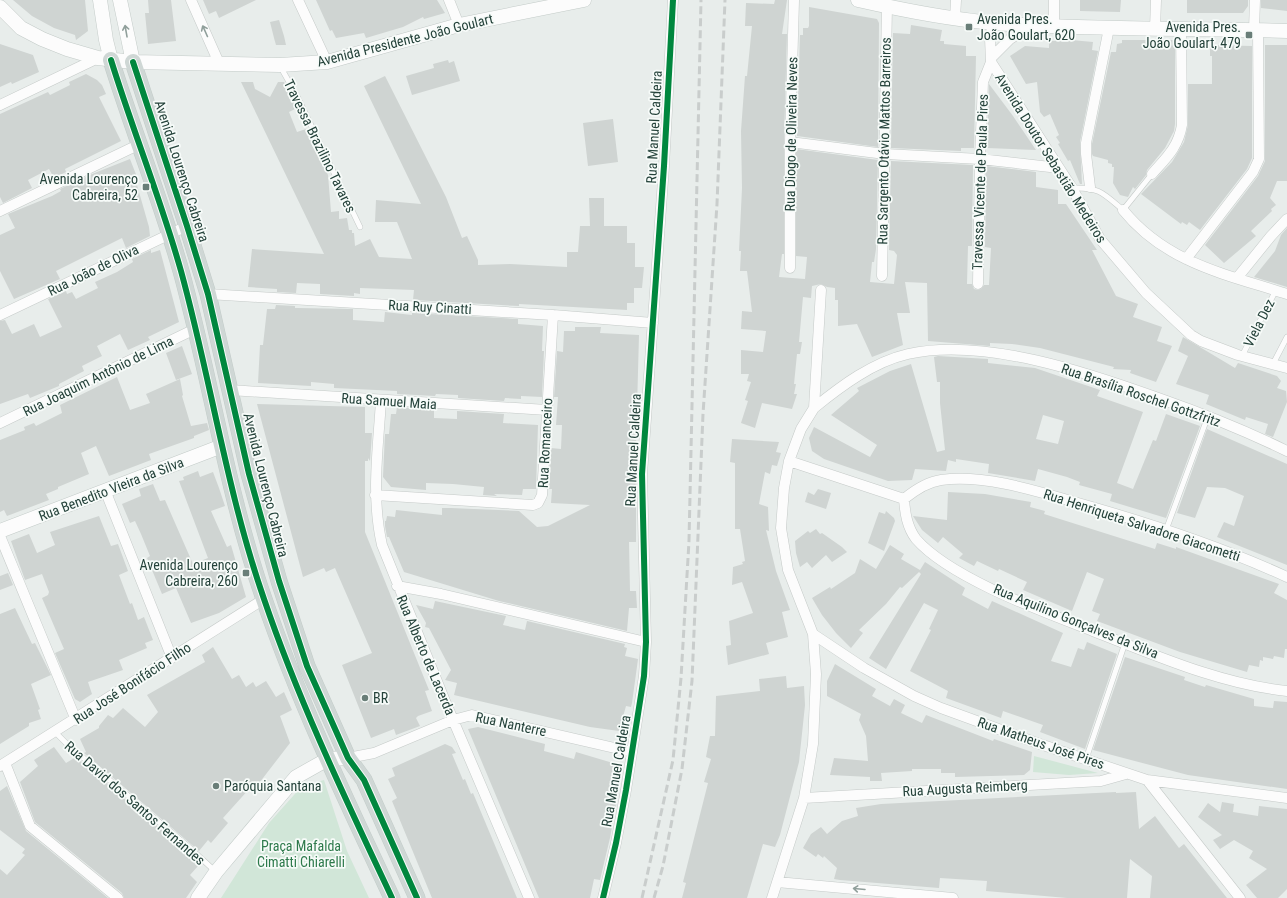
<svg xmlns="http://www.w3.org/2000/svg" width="1287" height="898" viewBox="0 0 1287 898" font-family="'Roboto Condensed',sans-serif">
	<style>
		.green { fill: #d1e6d8 }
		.building { fill: #cfd4d2; fill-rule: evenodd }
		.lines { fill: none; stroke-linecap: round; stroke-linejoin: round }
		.lane-casing { stroke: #c5cac8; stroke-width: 6 }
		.street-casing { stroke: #c5cac8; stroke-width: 11 }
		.secondary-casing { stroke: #c3cbc8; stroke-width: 15 }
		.primary-casing { stroke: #c3ccc9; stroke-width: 17 }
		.lane { stroke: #fcfcfc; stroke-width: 5 }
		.street { stroke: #fcfcfc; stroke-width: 10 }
		.secondary { stroke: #fcfcfc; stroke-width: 14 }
		.primary { stroke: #cfd7d5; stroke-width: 16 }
		.rail { stroke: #c9cdcc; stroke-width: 3; stroke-dasharray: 8 4; stroke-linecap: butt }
		.cycleway-casing { stroke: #f7fbf9; stroke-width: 8 }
		.cycleway { stroke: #00873e; stroke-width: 6 }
		.oneway { stroke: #909f9b }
		.poi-dot { fill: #697e78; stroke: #f7fbf9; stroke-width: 1.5 }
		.labels { text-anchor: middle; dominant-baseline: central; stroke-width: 3.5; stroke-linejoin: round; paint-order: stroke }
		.poi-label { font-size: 14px; fill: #24423a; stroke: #f7fbf9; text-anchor: start }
		.street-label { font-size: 14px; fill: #24423a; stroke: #f7fbf9 }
		.park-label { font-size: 14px; fill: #2d7a4b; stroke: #f7fbf9 }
	</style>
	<rect width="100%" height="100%" fill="#e8edeb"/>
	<path class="green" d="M1034,756L1098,773L1069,775L1033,772Z
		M324,780L347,851L369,898H221L269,823L302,786Z"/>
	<path class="building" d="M13,0H85L88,31L76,40L75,35L54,28L32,16Z
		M148,0H171L176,41L148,44L145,13H149Z
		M203,0H256L219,18L216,11L209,14Z
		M316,0H437L445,13L424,19L423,17L403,27L366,38L364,33L336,38L332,30L330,31Z
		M775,0H787L782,34H787L784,142V254H782L779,277L805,279L807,257L796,256V149L878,160L876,249L874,262H872L870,282L894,284L897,255L894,251L889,250L891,161L973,165L972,246H968L967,284H972L974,289L978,290L981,289L984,285H989L991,248L985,247L986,166L1036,172V187L1058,190V204H1066L1097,250H1092L1116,296L1138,304L1133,317L1162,327L1157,341L1172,346L1156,382L1130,373L1131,370L1113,369L1114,367L1040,348L1012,344L990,343V346L928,341L927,283L905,282L910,313H897L903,345L872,357L857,324L838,326V300H835V288L827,287L821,284L812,286L811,298L803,297L799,342H802L800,354H797L794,384H796L794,394H797L792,409L762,403L755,428L741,423L748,401L745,400L751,382L747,381L749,374H741V350L763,352L766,331L741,329L742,311L752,312L747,271H740L741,251H739L742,188L741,131L745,76H747L752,26H745L746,3L774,4Z
		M1080,0H1121L1120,12L1080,11Z
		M1187,0H1248V6L1243,13H1187Z
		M1261,0H1287V11L1261,8Z
		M809,7L877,19L879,23L878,147L797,136L800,35H803V28H808L809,26Z
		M279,20L284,36L286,45H276L274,38L270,22Z
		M911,25L942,30L940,41H944V44L966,46V56H976L974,148H961V151L891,148L893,33L910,34Z
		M1055,38H1071V40L1093,42L1092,50L1098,51L1080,142L1082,184H1080L1070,160L1068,161L1058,144L1060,143L1056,137L1059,135L1050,114L1044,117L1040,112L1037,82L1026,84L1010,56L1025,46L1049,48V41H1055Z
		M1122,40H1175V124L1174,131L1165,148L1147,170L1146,175L1135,189L1133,187L1128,197L1120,195L1113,183L1114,167H1112V164L1108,163V160L1093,156L1092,154V144L1111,52H1116L1117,44L1122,43Z
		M0,44L33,55L39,72L12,84L11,82L0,87Z
		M1210,45L1252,46V158L1247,169L1200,230L1189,222L1187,225L1182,222L1181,224L1141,194L1172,162L1184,142L1188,125V84H1212V56H1210Z
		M1265,45H1287V181H1277L1270,198L1276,205L1271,209L1272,211L1251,231L1256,236L1224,263L1205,245L1258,176L1265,161Z
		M448,60L449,63L454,61L460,81L412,95L406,76L434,68L433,64Z
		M86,74L97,80L102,85L106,94L99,97L121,141L65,169L66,172L54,178L49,169L28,180L32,188L3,203L0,197V114L48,92L50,95L70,85L69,82Z
		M385,76L446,197L462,238L467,236L478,260V265L510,264L567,267V252H578L580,226H590L589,198H604V226H627V243H635V267H644L642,288H634V303H627V310L519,304V306L413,300L414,290L360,288V294L354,293V296L320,294V284L297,283L296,293L277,292V289L248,287L252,249L324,254L241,82H253L255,89L270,97L278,82H284L297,108L289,112L297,132L306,129L328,175L331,212L339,211V219L347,218L349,230H352V233H354L355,246L370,239L379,257L412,259L397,222H375L376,200L421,204L364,86Z
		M989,84L1013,116L1036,150L987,148Z
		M613,119L618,162L588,166L583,123Z
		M130,159L137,177L135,178L149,227L150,236L126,248L122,238L56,271L60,279L14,299L0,271V235L15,228L8,214L52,196L61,191L60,189L92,174Z
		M1287,228V287L1254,277L1275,251L1281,235Z
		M151,250V253L160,250L179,322L148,337L150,340L128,350L120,334L97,346L102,356L82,366L84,371L59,384V386L30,398L28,394L0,404V321L5,320L12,334L34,324L40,337L62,327L48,299L66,291L67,294L72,292L76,299L98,288L95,282L117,272L133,262L132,259Z
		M276,305L295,306V308H298L353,309V320L384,322L385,312L412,315V313L518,319V324L543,326L542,351H544L542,397L521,396V399L505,398L504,401L458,398V395L436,394L435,396L397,394V391L334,388V384L311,382V386L258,383L260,345H263L267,309H275Z
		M575,327H601L600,333L639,335L636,445V542H629L630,591H636L637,608H629L627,631L499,601L404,572L389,537H387L385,526V521H386L387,516L395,517L396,510L442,515V508H451L519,511L537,527L548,526L590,505L551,503L552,489H549L551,448L561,449L562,425H556L558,397H554L557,351L563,352L564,331H575Z
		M1183,337L1235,368L1238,363L1277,376L1281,381L1277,388L1286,391L1287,402L1273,437L1265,434L1268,424L1246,417L1245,420L1206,404L1209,395L1176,384L1188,356L1178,351Z
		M182,346L192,374L176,380L166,353Z
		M938,356L988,359V363L1035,368L1100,390L1097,396L1143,412L1117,483L1133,489L1153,440L1156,441L1166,414L1200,426L1166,518L1110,501L1112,494L1079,485L1080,482L1067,477L1038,469L1035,481L988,473L989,464L956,459V462L948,460L946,471L915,469L912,480L888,481L824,459L812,451L809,438L814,427L870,457L877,445L831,415L859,391L857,388L890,371L911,364L937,452L945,450L940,403V382H937L934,357ZM1043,415L1064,421L1058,444L1036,439Z
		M117,377L130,410L150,403L146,394L180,379L183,395L182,396L191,426L207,423L209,430L194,436V438L149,454L151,460L109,476L96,446L81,453L89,474L58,487V489L46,494L49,500L7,516L4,510L0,512V440L25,430L24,427L34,423L36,426L62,413L60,405Z
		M257,404L365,407V433H372L370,461L368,458V461H365V532L429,690L425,691L432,711L418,716L416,718L420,726L396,735L394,729L371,738L342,665L372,653L335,568L326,572L324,568L303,577Z
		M397,407L434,409V418L457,419V411L504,414L503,423L538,425L536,489H523L522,495L494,494L497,496L483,495L484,487L453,484L426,483V490L391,487L383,477L384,455L385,434H389L391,414H396Z
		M1207,429L1287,464V565L1217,537L1224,522L1234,526L1244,496L1225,488L1207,487L1195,518L1177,513Z
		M732,439L779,442L776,452L781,453L777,466L772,465L770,474L765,472L759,504L768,507L769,531L766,530L776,571L790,610L782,612L788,637L766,643L769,654L728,665L726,646L731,645L729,621L753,613L742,582L732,585L733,567L743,564L742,562L745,561L740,529H735V463L730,462Z
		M198,471L200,477L213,472L219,488L225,506L211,511L227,547L231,545L246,597L219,613L191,623L176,588L162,594L147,558L150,556L141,534L135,521L130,523L122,504L141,496L139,489L153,484L160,501L165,500L193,564L208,558L179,481L184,480L183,477Z
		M818,489L831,493L826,509L805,502L808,492L814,495Z
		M948,492L985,494L1031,502L1030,507L1045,511L1044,514L1155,549L1157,543L1176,549V547L1279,584L1274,593L1287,600V649H1285L1284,658L1274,656L1273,659L1263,657V661L1260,660L1259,667L1249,665L1247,672L1180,652L1097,621L1100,614L1092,611L1104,579L1087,572L1072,611L1023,590L1027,582L999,569L998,571L977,561L974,566L959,558L963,554L943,537L938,543L922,530L913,516L947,520Z
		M886,511L894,518L895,521L884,551L868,543L879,512L885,514Z
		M99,516L111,546L118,544L128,571L119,575L130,604L132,603L138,620L144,617L153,640L145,643L147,648L119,660L123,670L88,682L92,694L80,702L75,699L55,653L64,649L42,598L48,595L49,592L42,574L25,580L11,541L29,534L37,553L55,545L50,532Z
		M816,529L820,534L822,533L842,547L847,552L832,562L826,555L812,568L807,562L800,567L796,553L795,541L808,531L810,533Z
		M890,545L904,554L901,559L920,570L925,562L965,588L962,595L988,609L992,601L1063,633L1051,661L1071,667L1078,648L1084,650L1087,642L1117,654L1085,749L1040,732L1043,725L1003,711L1001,718L946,698L948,691L910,671L931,630L929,629L938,610L924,603L886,669L869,658L921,574L919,572L902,588L900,587L886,604L859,630L863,633L851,648L836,633L822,615L812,598L830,587L831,589L855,573L860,559L876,569Z
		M8,573L13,585L0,590V576Z
		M435,601L506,616L503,625L525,630L527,621L625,644L624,647L627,648L625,656L638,659L632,703L631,707L626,706L619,731L590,727L454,695L457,683L445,680L451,670L429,628L425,627L426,623L416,605L433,609Z
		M15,608L32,644L35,643L51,675L31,684L40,709L38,710L41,719L29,723V726L0,744V614Z
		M213,647L232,679L239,675L246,687L253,682L256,687L266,681L276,697L284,692L292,710L280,716L290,743L253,791L250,788L223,818L228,823L211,843L208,840L199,851L84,753L86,752L80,739L99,728V726L108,715L113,718L123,708L145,727L158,712L147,695L205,662L202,655Z
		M1125,657L1185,677L1184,680L1205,687L1206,685L1254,699V706L1273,708L1274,701L1287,702V789L1188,775L1093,750Z
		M835,664L876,689L872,696L890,706L894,699L905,705L901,713L922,723L926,715L993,741L994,739L1032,752L1030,770L1024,775L955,777V773H941V769H912V771L881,773L882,781H870V777L830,775L834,758L868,761L866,736L859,720L861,714L827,696V681Z
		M786,676L787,688L804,686L805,705L799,762L780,835L775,847L763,844L747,898H682L686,883L683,882L708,783L704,782L711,759L706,757L710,736H715L716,696L760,691L759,679Z
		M478,727L545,744L544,751L574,759L576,752L623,766L610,838L600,880L594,879L590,898H539L468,729Z
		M445,744L452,747L456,753L452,754L463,780L465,779L471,794L473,793L517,898H432L392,801L397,798L388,779L395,776L392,768Z
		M54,747L66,763L76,757L195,858L192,861L198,866L190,875L197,882L186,898H124L122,893L35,822L20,782L38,766L34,760Z
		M7,786L26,831L108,898H0V869L7,875L25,855L22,853L25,849L0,830V791Z
		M1116,792V793L1136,792L1139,829L1155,816L1179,848L1184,844L1227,898H1150L1152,876L1130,859L1127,898H1067L986,891L987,881L940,878L939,888L840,880L834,879L837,868L824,856L823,858L818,854L816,857L803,848L811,834L821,827L827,834L842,821L858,816L856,808L881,804Z
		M1222,802L1234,804L1233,812L1258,816L1259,806L1287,809V889L1278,898H1257L1246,885L1267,869L1249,858L1253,851L1234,840L1220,849L1213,840L1222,835L1198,817L1208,803L1220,812Z"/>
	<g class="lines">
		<defs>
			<path id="lane" d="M280,66L297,96L360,227
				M1072,188C1099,187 1103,193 1123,210L1152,174
				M1242,356L1276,290
				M1273,364L1287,337
				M1166,530L1208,416
				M55,732L67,744L191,849L216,872
				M1086,759L1125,643"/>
			<path id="street" d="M191,0L219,63
				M298,0L327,62
				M449,0L459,25
				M955,19L956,0
				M1054,25V0
				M1155,29L1156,0
				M1254,30L1255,0
				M991,58L1010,39L1032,25
				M991,62L1072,188L1100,239L1146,293L1191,335L1201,341L1238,355L1287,368
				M0,105L98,58
				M790,142L885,154L980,159L1059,168
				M1152,174C1166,158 1178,148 1182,125L1181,29
				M1090,187L1086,154V143L1109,28
				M1123,210C1166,263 1225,274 1287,294
				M0,211L140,144
				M1186,259L1253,172L1259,159L1258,30
				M790,268V142L794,0
				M882,276L887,6
				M1237,278L1271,236L1287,219
				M978,284L980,159L983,82L991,62L990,38L993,23
				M208,294L553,315L653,323
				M0,315L187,226
				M230,390L547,410
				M381,401C378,449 371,497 382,545L445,701L529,898
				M814,408C841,386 873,362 908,354C984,337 1089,373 1161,399C1204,414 1246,431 1287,451
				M0,423L195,329
				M789,461L904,499C915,490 927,482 941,480C984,474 1037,491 1078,503C1149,523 1220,546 1287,577
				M105,490L172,658
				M375,495L533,505L538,503L542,495L553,315
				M904,499C905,513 907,527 916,539C950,578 1044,612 1093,631C1155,655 1220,684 1287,691
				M0,536L76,720
				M397,586L441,594L646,642
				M813,634L864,668L914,696L941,708L1037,743L1147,780L1287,798
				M348,758L374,753L453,720L472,715L632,752
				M5,763L30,826L118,898
				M0,766L264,599
				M1147,780L1240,898
				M804,798L1101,781L1126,774
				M777,882L953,898
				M603,898L616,843L626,790L644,676L646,642L642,474L664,166L673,0
				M772,898L804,798L813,744L816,674L813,634L788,570L781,528L784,488L789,461L801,429L814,408L821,290"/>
			<path id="secondary" d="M100,0L106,40L111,60
				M120,0L133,62
				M858,0C902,10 947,19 993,23C1090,30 1189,28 1287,31
				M0,7L21,28L42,39L67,49L98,58L133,62L280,65L327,62L459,25L584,0
				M0,531L222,446
				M198,898L216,872L296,777L328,759L348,758"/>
			<path id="primary" d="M111,60C133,131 161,200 181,271C211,380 227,493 264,599C299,702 346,800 392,898
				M133,62L187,226L208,294L249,474L279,581L307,666L348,758L364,780L417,898"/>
		</defs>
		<use href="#lane" class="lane-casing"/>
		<use href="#street" class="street-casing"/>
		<use href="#secondary" class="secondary-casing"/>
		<use href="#primary" class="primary-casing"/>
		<use href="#lane" class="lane"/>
		<use href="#street" class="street"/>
		<use href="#secondary" class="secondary"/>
		<use href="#primary" class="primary"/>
		<path class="rail" d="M642,898L673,760L681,678L689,541L701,0
			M654,898L663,866L682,769L692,681L703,414L717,204L725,0"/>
		<defs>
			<path id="cycleway" d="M111,60C133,131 161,200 181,271C211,380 227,493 264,599C299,702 346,800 392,898
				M133,62L187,226L208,294L249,474L279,581L307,666L348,758L364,780L417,898
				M603,898L616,843L626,790L644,676L646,642L642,474L664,166L673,0"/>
		</defs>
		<use href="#cycleway" class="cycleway-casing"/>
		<use href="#cycleway" class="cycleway"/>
	</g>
	<defs><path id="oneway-shaft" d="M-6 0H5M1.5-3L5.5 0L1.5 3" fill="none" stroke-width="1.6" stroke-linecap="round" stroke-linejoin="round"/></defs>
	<g class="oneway">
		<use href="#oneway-shaft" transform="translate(126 31) rotate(-100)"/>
		<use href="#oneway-shaft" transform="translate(205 31) rotate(-114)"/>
		<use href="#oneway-shaft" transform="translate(859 889) rotate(-175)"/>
	</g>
	<g class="poi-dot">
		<rect x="965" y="23" width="8" height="8" rx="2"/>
		<rect x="1245" y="31" width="8" height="8" rx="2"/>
		<rect x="142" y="183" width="8" height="8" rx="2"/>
		<rect x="242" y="569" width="8" height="8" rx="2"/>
		<circle cx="365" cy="698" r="4"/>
		<circle cx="216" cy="786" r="4"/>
	</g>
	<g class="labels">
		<g class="poi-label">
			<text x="977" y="19">Avenida Pres.<tspan x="977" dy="16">João Goulart, 620</tspan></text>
			<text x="1241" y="27" text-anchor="end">Avenida Pres.<tspan x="1241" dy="16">João Goulart, 479</tspan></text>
			<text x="138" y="179" text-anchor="end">Avenida Lourenço<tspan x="138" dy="16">Cabreira, 52</tspan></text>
			<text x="238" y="565" text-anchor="end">Avenida Lourenço<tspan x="238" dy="16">Cabreira, 260</tspan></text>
			<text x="373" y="698">BR</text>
			<text x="224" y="786">Paróquia Santana</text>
		</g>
		<g class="street-label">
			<text transform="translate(405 40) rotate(-14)">Avenida Presidente João Goulart</text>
			<text transform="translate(654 127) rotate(-87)">Rua Manuel Caldeira</text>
			<text transform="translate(791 134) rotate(-89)">Rua Diogo de Oliveira Neves</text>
			<text transform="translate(884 141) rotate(-89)">Rua Sargento Otávio Mattos Barreiros</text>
			<text transform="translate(320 146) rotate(64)">Travessa Brazilino Tavares</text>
			<text transform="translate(1051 158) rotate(58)">Avenida Doutor Sebastião Medeiros</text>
			<text transform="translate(182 171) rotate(72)">Avenida Lourenço Cabreira</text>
			<text transform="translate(980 182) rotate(-88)">Travessa Vicente de Paula Pires</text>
			<text transform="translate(93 270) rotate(-26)">Rua João de Oliva</text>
			<text transform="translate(430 307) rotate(3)">Rua Ruy Cinatti</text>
			<text transform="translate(1259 323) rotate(-63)">Viela Dez</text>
			<text transform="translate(98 376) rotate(-26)">Rua Joaquim Antônio de Lima</text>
			<text transform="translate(1141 395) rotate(19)">Rua Brasília Roschel Gottzfritz</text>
			<text transform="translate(389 401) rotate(4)">Rua Samuel Maia</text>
			<text transform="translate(545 443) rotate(-87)">Rua Romanceiro</text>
			<text transform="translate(633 450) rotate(-87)">Rua Manuel Caldeira</text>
			<text transform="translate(266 485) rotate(76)">Avenida Lourenço Cabreira</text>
			<text transform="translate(111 489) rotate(-21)">Rua Benedito Vieira da Silva</text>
			<text transform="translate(1142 525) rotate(18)">Rua Henriqueta Salvadore Giacometti</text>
			<text transform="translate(1076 621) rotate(22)">Rua Aquilino Gonçalves da Silva</text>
			<text transform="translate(426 655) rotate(67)">Rua Alberto de Lacerda</text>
			<text transform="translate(132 683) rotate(-33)">Rua José Bonifácio Filho</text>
			<text transform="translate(511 724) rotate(12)">Rua Nanterre</text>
			<text transform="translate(1041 743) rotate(19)">Rua Matheus José Pires</text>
			<text transform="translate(616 771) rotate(-80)">Rua Manuel Caldeira</text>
			<text transform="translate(965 788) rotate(-3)">Rua Augusta Reimberg</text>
			<text transform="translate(135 803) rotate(41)">Rua David dos Santos Fernandes</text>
		</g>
		<g class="park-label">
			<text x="301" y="846">Praça Mafalda<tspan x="301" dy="16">Cimatti Chiarelli</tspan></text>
		</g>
	</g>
</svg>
